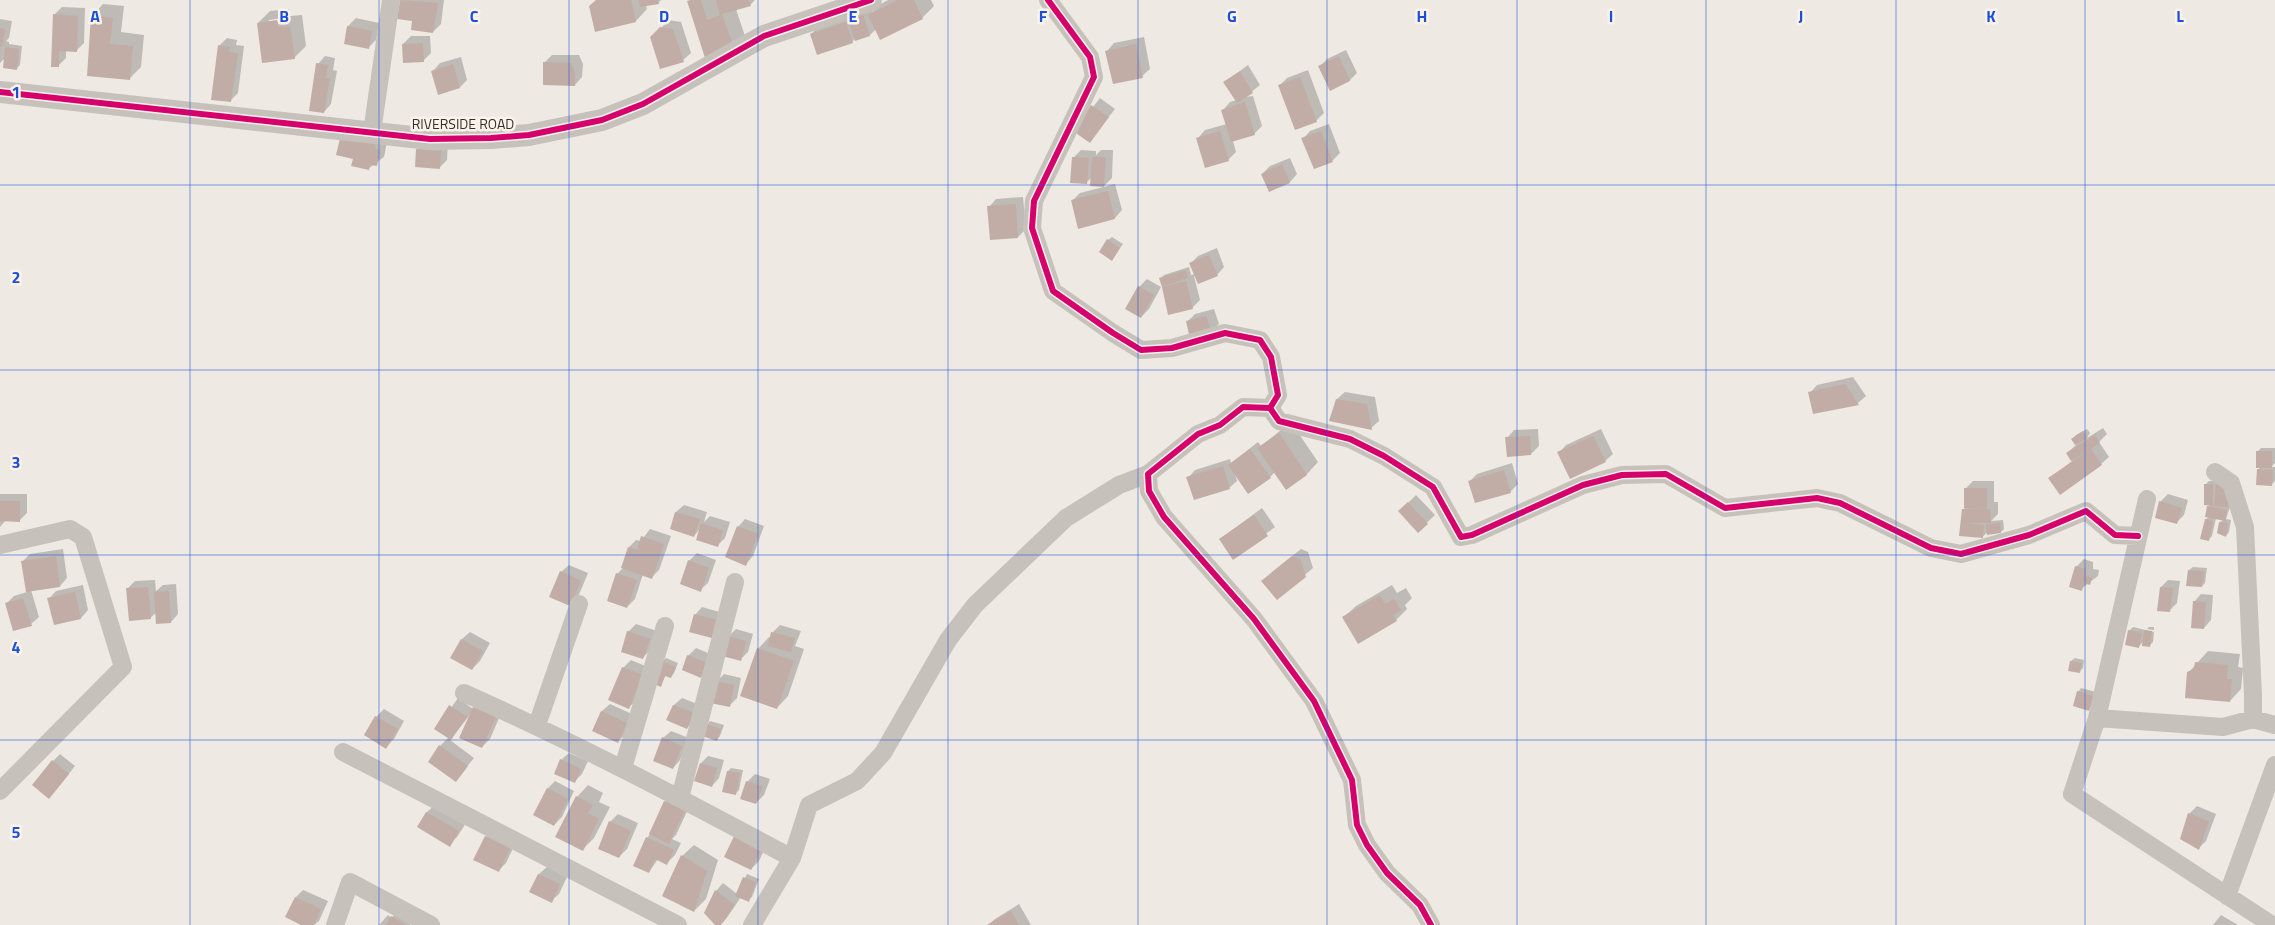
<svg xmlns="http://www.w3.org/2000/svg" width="2275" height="925" viewBox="0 0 2275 925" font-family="'Titillium Web',sans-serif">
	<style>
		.shadow { fill: #0003; fill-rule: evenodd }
		.building { fill: #c1ada5 }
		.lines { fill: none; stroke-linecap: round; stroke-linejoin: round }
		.minor { stroke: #c7c1bc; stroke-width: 18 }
		.tertiary { stroke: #c7c1bc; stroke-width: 22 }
		.cycleway-casing { stroke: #faf3eb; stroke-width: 9 }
		.cycleway { stroke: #d6006c; stroke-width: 6 }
		.grid { fill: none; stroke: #1d4ed8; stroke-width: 1; stroke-opacity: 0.55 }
		.labels { text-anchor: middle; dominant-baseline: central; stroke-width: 5; stroke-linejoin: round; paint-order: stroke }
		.street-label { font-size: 14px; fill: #382e2a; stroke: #faf3eb }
		.grid-label { font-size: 16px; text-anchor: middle; font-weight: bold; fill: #1d4ed8; stroke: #faf3eb; stroke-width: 5; stroke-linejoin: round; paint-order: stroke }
	</style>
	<rect width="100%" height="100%" fill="#eee9e3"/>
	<path class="shadow" d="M401,0H444L441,24L433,32L414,20L399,18Z
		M597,0H661L658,3L646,5L647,9L636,21Z
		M690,0H755L750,5L736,9L745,36L706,56L688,2Z
		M888,0H931L934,6L922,18L876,29L870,35L856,38L852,42L811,34L819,26L871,8L872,12L881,4Z
		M103,4L124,6L121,32L144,35L141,67L129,79L92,16Z
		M62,7L85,8L84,43L76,51L66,50V58L58,66L54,15Z
		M289,9L290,16L302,15L306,46L294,58L258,23L270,11ZM283,18L284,21L269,22V20Z
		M356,18L379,23L376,40L368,48L345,43L348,26Z
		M0,19L12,21L9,38L6,41L9,42V44L22,46L20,65L16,69L5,58L0,63Z
		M669,20L681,22L691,53L683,60L652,37Z
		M411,36H430L431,53L423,61L403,44Z
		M1144,37L1150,69L1142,76L1107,51L1114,43Z
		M227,38L237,40L236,45L244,46L238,93L230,101L219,46Z
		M1346,50L1357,73L1350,80L1330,89L1320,66L1327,59Z
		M552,55H579L583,64L582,77L575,85L544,63Z
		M325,56L335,58L333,70L337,71L331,104L324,112L318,64Z
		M461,57L467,80L460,87L433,71L440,63Z
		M1248,65L1260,85L1245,97L1253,96L1262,126L1254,134L1233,141L1236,152L1228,160L1198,138L1205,130L1227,124L1223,110L1230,102L1237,100L1225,82Z
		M1308,70L1324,113L1316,121L1280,85L1287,78Z
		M1100,98L1115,109L1090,141L1075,130Z
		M1329,124L1340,153L1333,160L1315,168L1303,139L1310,131Z
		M342,135L387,142L384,157L368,169L354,158Z
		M425,142L448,143L447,160L440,167L417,150Z
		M1081,150L1096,151V155L1101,150H1113L1112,178L1104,186L1092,177L1086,183L1074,157Z
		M1290,158L1297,174L1290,182L1270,191L1262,174L1270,166Z
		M1115,184L1122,210L1115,218L1072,201L1080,193Z
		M1023,197L1026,229L1018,237L989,207L996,199Z
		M1112,237L1123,244L1112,259L1108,240Z
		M1217,248L1224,267L1217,275L1194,276L1200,300L1192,308L1164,287L1161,278L1164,275L1189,267L1191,275L1195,274L1191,263L1198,256Z
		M1147,279L1161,287L1149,309L1141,317L1139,287Z
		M1214,309L1219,324L1211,331L1187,322L1195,314Z
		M1853,377L1866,396L1858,403L1814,413L1810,393L1817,385Z
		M1345,392L1375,397L1379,421L1371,428L1337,399Z
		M1291,422L1318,462L1307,474L1286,488L1275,472L1270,477L1235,474L1237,481L1229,488L1188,478L1195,470L1230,459L1231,463L1258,442L1261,446Z
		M2103,428L2107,434L2099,442L2109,457L2101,464L2050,478L2072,461L2067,453L2076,445L2073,439L2076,435L2087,429L2090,433L2087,438Z
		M1538,429L1539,446L1531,454L1507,438L1514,430Z
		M1601,429L1613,454L1605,461L1559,453L1566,445Z
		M2261,448H2275V463L2271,467H2275V481L2272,484L2258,470L2261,466L2257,452Z
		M1512,463L1518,484L1510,492L1470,481L1477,474Z
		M1973,481H1994V502H1998V514L1991,521L2003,520L2004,529L2001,532H1988L1982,537L1960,535L1963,510L1965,508L1966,488Z
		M2209,481H2216L2228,507H2230L2226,519L2231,520L2229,532L2226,536L2220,522L2223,520L2216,518L2212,536L2208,540L2206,519L2209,517L2208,507L2210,504L2206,484Z
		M0,494H27V513L19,521L6,520L0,527Z
		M2168,494L2188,500L2184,515L2176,523L2160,502Z
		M1416,495L1435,515L1418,531L1407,504Z
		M684,505L707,512L704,522L710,516L730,522L725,538L717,546L700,529L694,536L672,529L676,512Z
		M1262,508L1275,527L1233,558L1220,539Z
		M745,519L764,526L753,556L746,564L738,527Z
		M650,529L671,536L659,570L652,577L643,574L635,599L627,607L617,574L624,567L629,547L636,540L641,541Z
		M63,549L67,578L60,586L31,590L39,617L31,624L6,604L14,596L27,592L22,562L30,554Z
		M1301,549L1308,552L1313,568L1277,598L1271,573Z
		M697,553L716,560L708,583L700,590L689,561Z
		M2084,559L2093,562V569L2099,570L2098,576L2081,589L2076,567Z
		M569,565L588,573L578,597L570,605L561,572Z
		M2193,567L2207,568L2205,583L2202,586L2189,570Z
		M155,580L156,591L163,585L176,584L178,614L171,622L157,612L150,618L127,589L135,581Z
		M2168,580L2180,581L2177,603L2169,611L2161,587Z
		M83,585L88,610L81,618L49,599L56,591Z
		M1392,585L1397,593L1406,588L1412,598L1405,605L1407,609L1396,620L1344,617L1356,606Z
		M2201,594L2213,595L2211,620L2204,628L2194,602Z
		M702,607L723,613L720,628L695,615Z
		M636,624L657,631L650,650L643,658L628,632Z
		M780,625L801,631L795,646L804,649L788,696L777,708L758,649L769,637L771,638L773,632Z
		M2133,627L2154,632L2153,642L2149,646L2144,641L2138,647L2129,631Z
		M2149,627H2154V630L2147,629Z
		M736,629L753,634L748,652L740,660L728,637Z
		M470,632L490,643L480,661L472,669L452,657L462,639Z
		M696,648L713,655L708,669L701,676L688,656Z
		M2208,651L2240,654L2238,667L2243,668L2241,689L2230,701L2188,673Z
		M666,658L678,663L674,673L671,677L666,675L660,685L662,662Z
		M2075,658L2084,660L2083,668L2079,672L2071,661Z
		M631,660L650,668L637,700L629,707L623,668Z
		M724,674L741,678L737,698L729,706L716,682Z
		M2081,688L2096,692L2092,706L2089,709L2078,692Z
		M458,698L473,709L482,700L503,709L490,739L482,747L469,716L450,740L474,758L456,780L440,746L449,737L436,729Z
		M682,698L700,705L694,720L687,728L668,720L674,705Z
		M610,704L634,715L626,734L618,741L594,730L602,711Z
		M384,709L404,721L394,739L386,747L365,735L376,717Z
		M710,721L724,725L720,736L717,740L707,725Z
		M671,731L689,738L680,760L673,768L663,738Z
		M569,753L588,761L582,774L575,781L561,760Z
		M60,754L75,766L56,790L53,761Z
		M708,756L724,760L719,778L712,786L701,763Z
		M731,768L743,770L739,790L735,794L728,771Z
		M755,774L770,779L764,795L756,803L747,782Z
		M555,781L574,791L562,817L554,825L548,788Z
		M588,785L603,793L599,802L610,807L594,838L583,849L577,797Z
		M673,794L691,803L676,835L672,839L681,843L675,855L667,863L658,859L649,872L647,838L650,834L665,802Z
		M435,805L466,823L457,837L449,845L419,827L427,812Z
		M2197,806L2216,814L2206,841L2198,849L2189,814Z
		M618,814L638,823L627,849L619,857L610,822Z
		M493,829L517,840L506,863L498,871L486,837Z
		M769,840L759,861L751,869L725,856Z
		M694,845L718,860L706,899L694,911L682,856Z
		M547,867L567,877L559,894L551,901L531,891L539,874Z
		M747,874L759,879L752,897L748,900L741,897L726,919L720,925H717L716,891L723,883L737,894Z
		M303,890L328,901L319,921L314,925H304L287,917L296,897Z
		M1019,904L1031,925H988L995,919Z
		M400,909L414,918L410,925H379L388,915L391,918Z
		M2221,915L2238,925H2213Z"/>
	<path class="building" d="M400,0L438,3L433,33L411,30L412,21L397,19Z
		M596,0H631L636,22L595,32L589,6Z
		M639,0H658L659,4L640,7Z
		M691,0H701L707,20L720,15L716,0H749L751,6L722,14L734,48L705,58L687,1Z
		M898,0H914L923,19L880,40L868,15Z
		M53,14L78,16L77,52L59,51V67H51Z
		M863,14L870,36L855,41L848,20Z
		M91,15L113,18L110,44L133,46L130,80L87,76Z
		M277,20L278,27L290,26L295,59L262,63L257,23Z
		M846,22L853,43L817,55L810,34Z
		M347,26L372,31L369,49L344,44Z
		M660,27L673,29L684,62L660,69L650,37Z
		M0,28L5,29L2,47L0,46Z
		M423,43L424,62L403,63L402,44Z
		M1136,44L1143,78L1113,84L1105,51Z
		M218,45L230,47L229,52L238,53L231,102L211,100Z
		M5,47L19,49L17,70L3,68Z
		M1339,56L1350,81L1330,91L1318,66Z
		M543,62L571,63L575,72V86L543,85Z
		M316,63L328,65L326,78H330L324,113L309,111Z
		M453,64L460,88L438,95L431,71Z
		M1240,71L1253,93L1237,103L1223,82Z
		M1300,77L1317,122L1295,130L1278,85Z
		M1245,102L1255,135L1231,142L1221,110Z
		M1091,105L1109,117L1090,143L1073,131Z
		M1220,131L1229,161L1205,168L1196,138Z
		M1321,131L1333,162L1314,169L1301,138Z
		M341,134L376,142L375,148L380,150L377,166L370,165L369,170L351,166L353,159L336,155Z
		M416,149L441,151L440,169L415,167Z
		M1072,157L1089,158L1087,184L1070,183Z
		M1092,157H1106L1104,187L1090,186Z
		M1282,164L1290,183L1269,192L1261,174Z
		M1108,191L1115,219L1078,229L1071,200Z
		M1016,204L1018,238L990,240L987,206Z
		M1107,239L1120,248L1112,261L1099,252Z
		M1209,255L1218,276L1198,284L1189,263Z
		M1186,270L1188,278L1162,287L1159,278Z
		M1186,281L1193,309L1168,315L1162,287Z
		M1138,286L1154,295L1141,318L1125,309Z
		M1206,316L1212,333L1190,339L1186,321Z
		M1845,384L1859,405L1813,414L1808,392Z
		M1336,399L1367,404L1372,430L1329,421Z
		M2083,431L2087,438L2075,445L2071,439Z
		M1279,433L1307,475L1286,490L1257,448Z
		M2095,435L2100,443L2091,449L2102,465L2060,495L2048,478L2088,451L2071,461L2066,453Z
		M1530,436L1531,455L1507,457L1505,437Z
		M1593,436L1606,462L1570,479L1557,452Z
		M1250,449L1271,478L1248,494L1228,465Z
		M2256,451H2272V468H2256Z
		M1223,466L1230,489L1194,500L1186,477Z
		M2257,469L2273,470L2272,486L2256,485Z
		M1504,470L1511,493L1475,503L1468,481Z
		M2216,483L2230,488L2229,507L2214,506Z
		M2204,484H2213V506L2204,505Z
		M1964,488H1987V509H1990L1991,523H1965L1984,525L1983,538L1959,536L1962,509H1984L1964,508Z
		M0,501H20V522L0,521Z
		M2159,501L2182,508L2177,524L2155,518Z
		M1408,502L1428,524L1418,533L1398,511Z
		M2207,506L2227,510L2225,521L2205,517Z
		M675,512L700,519L694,537L670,529Z
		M1254,515L1268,536L1233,560L1219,539Z
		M2205,519L2213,521L2209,541L2200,539Z
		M2219,522L2228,523L2226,537L2217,533Z
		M701,523L723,530L718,547L696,540Z
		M2000,523L2001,533L1987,535L1986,524Z
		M737,526L758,534L746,566L725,557Z
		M641,536L664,544L652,579L621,568L628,547L637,550Z
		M56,556L60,587L26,592L21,561Z
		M1292,556L1300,559L1306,577L1277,600L1261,581Z
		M688,560L709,568L701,592L680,584Z
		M2075,566L2086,569V576L2092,578L2090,585L2084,583L2082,591L2069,587Z
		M2188,570L2204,571L2202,587L2186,586Z
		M560,571L581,581L570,606L549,597Z
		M616,573L637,580L627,608L607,601Z
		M148,587L151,619L129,621L126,588Z
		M2160,587L2173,588L2170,612L2157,611Z
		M169,591L171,623L156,624L154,592Z
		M75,592L81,619L54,625L47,598Z
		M1380,595L1385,604L1394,599L1401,610L1393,615L1397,621L1358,644L1342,617Z
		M23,598L32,626L13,631L5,603Z
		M2193,601L2206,602L2204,629L2191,628Z
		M694,614L717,620L712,638L689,632Z
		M2128,630L2142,633L2139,648L2125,645Z
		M2144,630L2152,631L2150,647L2142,646Z
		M627,631L650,639L643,659L621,652Z
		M771,632L795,638L791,652L768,646Z
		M727,636L746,641L741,661L722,656Z
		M461,639L483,651L472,670L450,658Z
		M757,648L794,661L777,709L740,696Z
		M687,655L707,663L701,678L682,670Z
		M661,661L676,667L671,678L665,676L661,687L652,683Z
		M2070,661L2082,663L2080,673L2068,671Z
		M2195,662L2228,665L2227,679H2232L2230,702L2185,698L2187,672L2194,669Z
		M622,667L643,675L629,709L608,700Z
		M715,681L734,685L730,707L710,703Z
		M2077,691L2093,696L2089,711L2073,706Z
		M449,705L467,717L451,740L434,729Z
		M673,705L694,713L687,729L666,720Z
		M473,707L496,717L482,748L459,738Z
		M601,711L627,723L618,743L592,731Z
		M375,716L398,729L386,749L364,735Z
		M706,724L721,729L717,741L702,736Z
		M662,737L682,746L673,769L653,761Z
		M439,745L468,766L456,782L428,762Z
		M560,759L581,769L575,783L554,774Z
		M52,760L69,774L49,799L32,785Z
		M700,763L717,768L712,787L694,781Z
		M727,771L740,773L736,795L722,792Z
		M746,781L763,786L756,804L740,799Z
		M547,788L568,799L554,826L533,815Z
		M576,796L593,805L588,813L599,819L583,851L555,837Z
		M664,801L685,810L669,844L649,834Z
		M426,812L459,831L450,847L417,827Z
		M2188,813L2209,821L2199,850L2180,839Z
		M609,821L631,831L619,858L598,849Z
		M735,834L762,848L751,870L724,857Z
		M485,836L510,848L499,872L473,860Z
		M646,837L674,850L667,865L655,859L649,873L633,866Z
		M681,855L707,871L694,912L662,896Z
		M538,874L560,884L552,903L529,892Z
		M743,877L756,882L749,902L735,896Z
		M715,890L735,905L721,925H715L704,913Z
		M295,897L321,909L314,925H301L285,917Z
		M1011,911L1019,925H987Z
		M391,916L406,925H386Z"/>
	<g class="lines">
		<path class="minor" d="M1048,0L1090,57L1094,77L1034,201L1032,228L1053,291L1113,333L1141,350L1172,348L1225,333L1260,340L1271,357L1278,395L1270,408L1243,407L1220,425L1198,434L1148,474L1149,491L1164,517L1254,619L1314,701L1352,780L1357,825L1367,845L1387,873L1420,905L1431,925
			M372,132L391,0
			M1270,408L1279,421L1350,439L1384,456L1433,487L1461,537L1472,535L1583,485L1622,475L1666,474L1725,508L1817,498L1840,503L1931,548L1961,554L2029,535L2086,511L2115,535L2138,536
			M2215,472L2231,483L2245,527L2253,695V719L2275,725
			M2147,499L2097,718L2072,794L2272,925
			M0,545L70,529L83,537L123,667L0,791
			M464,693C576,743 684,800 792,858
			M2097,718L2223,727L2253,719
			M537,725L579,604
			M343,752L678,925
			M623,768L665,626
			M680,798L735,582
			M2227,896L2275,765
			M335,925L350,882L431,925
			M752,925L792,858L809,805L857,781L883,753L948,640L975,605L1066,518L1119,485L1148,474"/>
		<path class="tertiary" d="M0,92L430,139L491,138L529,135L602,120L643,104L764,36L871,0"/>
		<defs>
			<path id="cycleway" d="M1048,0L1090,57L1094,77L1034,201L1032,228L1053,291L1113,333L1141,350L1172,348L1225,333L1260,340L1271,357L1278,395L1270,408L1243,407L1220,425L1198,434L1148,474L1149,491L1164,517L1254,619L1314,701L1352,780L1357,825L1367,845L1387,873L1420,905L1431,925
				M0,92L430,139L491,138L529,135L602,120L643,104L764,36L871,0
				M1270,408L1279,421L1350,439L1384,456L1433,487L1461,537L1472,535L1583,485L1622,475L1666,474L1725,508L1817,498L1840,503L1931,548L1961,554L2029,535L2086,511L2115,535L2138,536"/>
		</defs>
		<use href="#cycleway" class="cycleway-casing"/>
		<use href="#cycleway" class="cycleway"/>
	</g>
	<path class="grid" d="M190,0V925M379,0V925M569,0V925M758,0V925M948,0V925M1138,0V925M1327,0V925M1517,0V925M1706,0V925M1896,0V925M2085,0V925M0,185H2275M0,370H2275M0,555H2275M0,740H2275"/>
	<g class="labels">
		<g class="street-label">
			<text x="463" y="123">RIVERSIDE ROAD</text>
		</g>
	</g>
	<g class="grid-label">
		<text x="95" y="22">A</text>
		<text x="284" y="22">B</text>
		<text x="474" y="22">C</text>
		<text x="664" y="22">D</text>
		<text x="853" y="22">E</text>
		<text x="1043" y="22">F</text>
		<text x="1232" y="22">G</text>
		<text x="1422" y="22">H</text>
		<text x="1611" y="22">I</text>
		<text x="1801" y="22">J</text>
		<text x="1991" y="22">K</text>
		<text x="2180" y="22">L</text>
		<text x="16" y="98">1</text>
		<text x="16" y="283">2</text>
		<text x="16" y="468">3</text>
		<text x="16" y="653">4</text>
		<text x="16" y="838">5</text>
	</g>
</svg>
